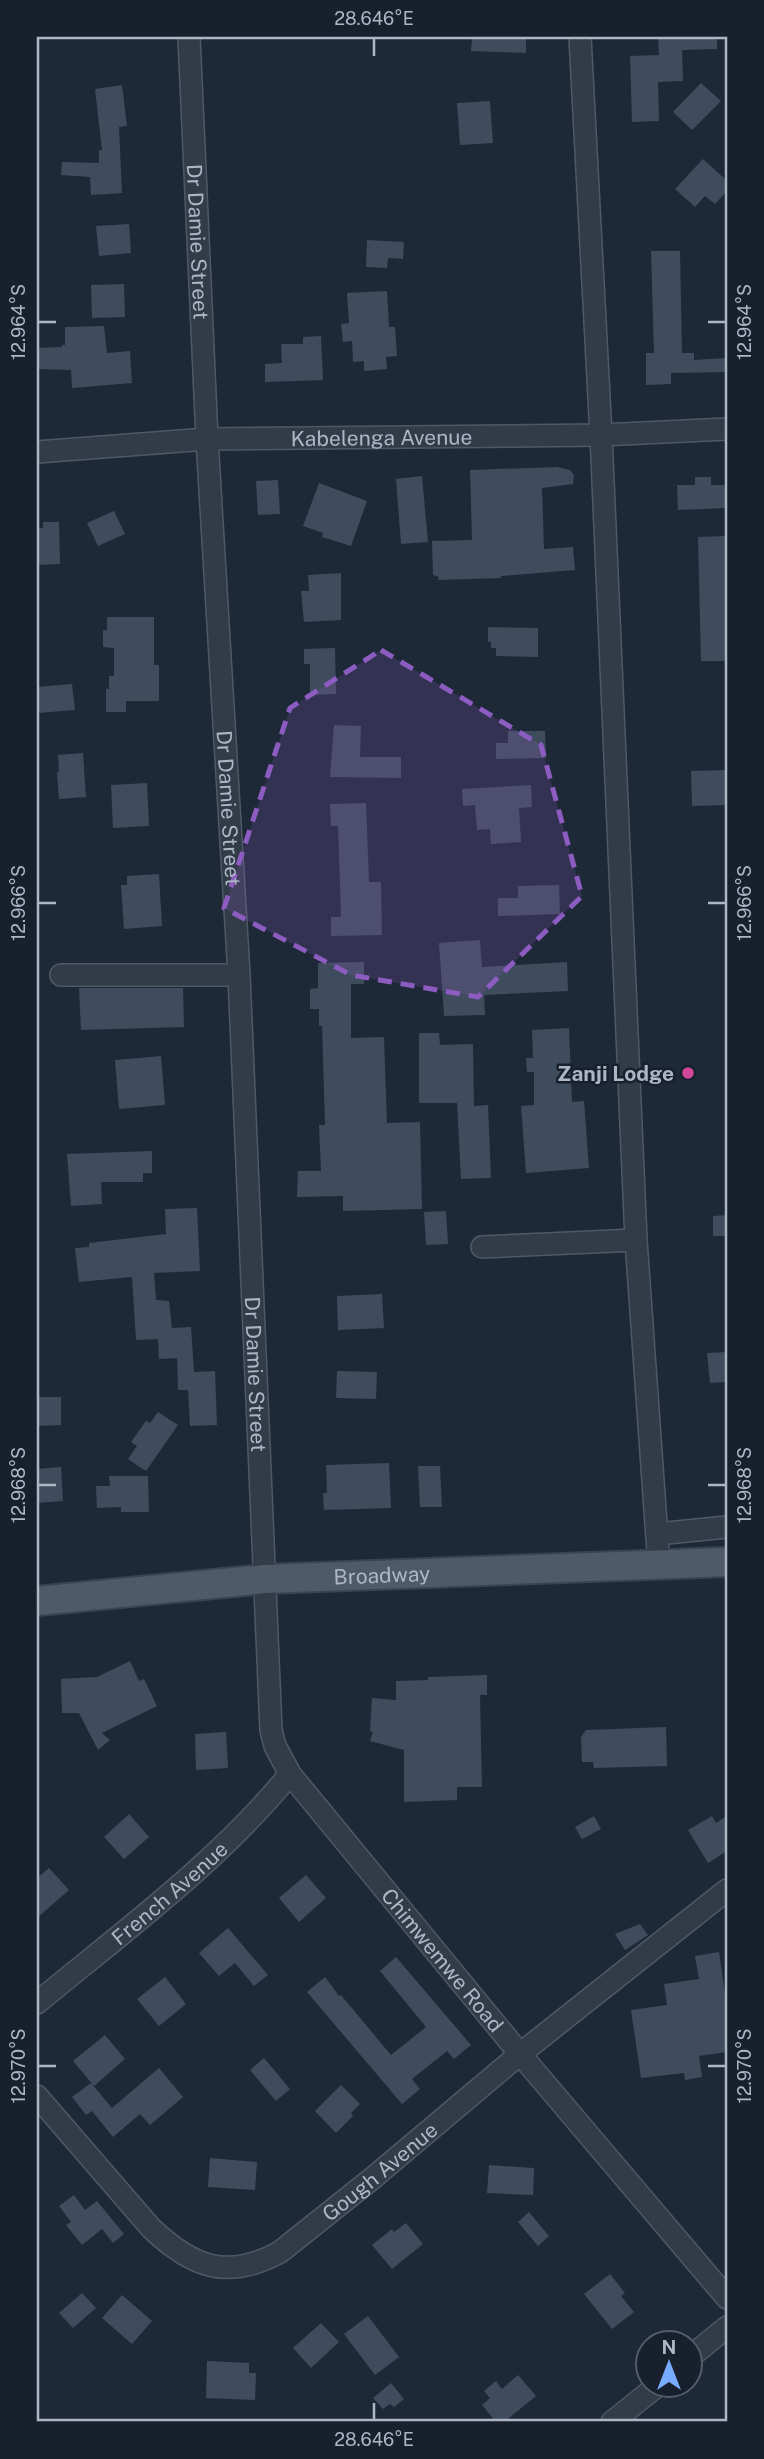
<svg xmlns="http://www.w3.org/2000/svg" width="764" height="2459" viewBox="0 0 764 2459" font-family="'Public Sans',sans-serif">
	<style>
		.building { fill: #3f4c5d }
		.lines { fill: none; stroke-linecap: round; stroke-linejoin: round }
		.minor-casing { stroke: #4f5966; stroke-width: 24 }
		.major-casing { stroke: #3b4452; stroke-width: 32 }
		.minor { stroke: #323b48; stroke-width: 21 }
		.major { stroke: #4f5a69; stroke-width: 28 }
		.marked { fill: #8c5cc1; fill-opacity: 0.2; stroke: #8c5cc1; stroke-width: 5; stroke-dasharray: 14 9; stroke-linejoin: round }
		.ticks { fill: none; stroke: #acb6c5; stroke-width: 2.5 }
		.hotel-dot { fill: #d1479c; stroke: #18202d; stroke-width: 2.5 }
		.labels { text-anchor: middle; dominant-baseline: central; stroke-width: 5; stroke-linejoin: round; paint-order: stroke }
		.street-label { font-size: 21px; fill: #acb6c5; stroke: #18202d }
		.poi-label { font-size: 21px; font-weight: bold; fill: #acb6c5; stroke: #18202d; text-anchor: end }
		.neatline { fill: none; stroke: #acb6c5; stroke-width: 2.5 }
		.ticks-label { font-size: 18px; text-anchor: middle; fill: #acb6c5 }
	</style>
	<rect width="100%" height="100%" fill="#1e2938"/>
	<path class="building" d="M472,37H526V53L471,51Z
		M658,37H717V49L682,50L683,81L658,82L659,121L632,122L630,56L659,55Z
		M701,83L721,101L692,130L673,112Z
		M122,85L127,126L119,127L122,193L91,195L90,177L61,175L62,162L99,163V150H102L95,89Z
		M490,101L493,143L460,145L457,103Z
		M703,159L727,181V191L715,204L705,196L695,207L675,189Z
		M129,224L131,253L99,256L96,226Z
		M367,240L404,242L403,259L388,258L387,268L366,267Z
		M651,251H680L682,353H694V360L727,358V372L671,373V384L646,385V353H654Z
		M124,284L125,317L92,318L91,285Z
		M387,291L389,327H395L397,356L386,357L387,369L364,371V361L353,362L352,341L343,342L341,324L349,323L347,293Z
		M104,326L107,353L130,351L132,383L72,388L71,370L37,369V348L62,347V345H65V327Z
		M321,336L323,380L265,382V364L282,363L281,344H303V337Z
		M557,467L570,470L574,475L573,484L542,488L544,549L573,547L575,570L501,576V578L438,580L439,577L433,575L432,541L472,540L470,470Z
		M422,476L428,542L401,544L396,479Z
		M695,477H711V485H727V508L678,510L677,485H695Z
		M278,480L280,514L258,515L256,481Z
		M319,483L367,501L351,546L322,537L323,533L303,526Z
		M114,511L125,534L98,546L87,523Z
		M43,522H59L60,564L38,565L37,528H43Z
		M727,536V661H701L698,537Z
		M341,573V620L304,622L301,591H309L308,575Z
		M107,617H154V665H159V701H126V712H106V689H109V676H114V648L103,647V630H107Z
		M488,627L538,628V657L496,656V648H491V642H488Z
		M335,648L336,694L310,695V664H304V649Z
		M72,684L75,710L38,713L37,687Z
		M334,725L361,726L360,757H401V778L330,777Z
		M508,731H545L546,758L496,759V743H508Z
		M83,753L86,797L59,799L57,772L59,771L58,755Z
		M727,770V805L692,806L691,771Z
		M147,783L149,826L113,828L111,785Z
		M531,785L532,807L519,808L521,842L491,844L490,829L477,830L475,805L463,806L462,789Z
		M366,803L369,882H381L382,935L331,936V917H341L338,826H331L330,804Z
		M159,874L162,926L124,929L121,885H127V876Z
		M559,885L560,914L498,916V898H518V886Z
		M480,940L482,967L567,962L568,991L484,995L485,1015L444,1016L439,943Z
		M364,962V984H351V1038L384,1037L387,1123L420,1122L422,1209L343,1211V1196L297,1197L298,1171H321L319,1125H325L322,1026H319V1009H310V989L318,988V963Z
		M79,988H183L184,1027L81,1030Z
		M569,1028L572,1102L584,1101L589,1168L526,1173L521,1106L534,1105V1072H527L526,1058H533L532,1030Z
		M419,1033H439L440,1045L473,1044L474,1106L488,1105L491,1178L461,1179L457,1103H419Z
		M161,1056L165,1105L119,1109L115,1060Z
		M152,1151V1173H143V1182H101L102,1204L71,1206L67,1154Z
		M197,1208L200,1271L154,1273L156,1300L169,1301L172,1328L191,1327L194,1372L215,1371L217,1425L190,1426L188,1390H178L177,1358L159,1359L158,1339L136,1340L132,1277L79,1282L75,1248L89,1247V1243L166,1234L165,1209Z
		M446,1211L448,1244L426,1245L424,1212Z
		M727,1215V1236H713V1216Z
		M382,1294L384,1328L338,1330L337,1296Z
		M727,1352V1382L710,1383L707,1353Z
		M337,1371L377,1372L376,1399L336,1398Z
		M37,1397H61V1425L37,1426Z
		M158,1412L178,1425L146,1471L128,1459L137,1446L131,1442L146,1421L150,1423Z
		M389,1463L391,1508L324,1510L323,1493H327L326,1465Z
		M418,1466H440L442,1507H420Z
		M61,1467L63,1501L37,1503V1469Z
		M109,1476H148L149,1512H121V1507L97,1508L96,1486H110Z
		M130,1661L139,1681L144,1679L157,1706L102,1733L110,1740L98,1750L79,1713H62L61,1679L97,1677Z
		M487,1675V1695H480L482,1787H457V1800L404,1802V1750L370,1741L373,1732L370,1731L372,1698L396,1700V1681L428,1680V1677Z
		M666,1727L667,1766L594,1768L593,1762H582L581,1737L586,1730Z
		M226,1732L228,1768L196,1770L195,1734Z
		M129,1814L149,1837L124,1859L104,1837Z
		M594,1816L601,1829L582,1839L575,1827Z
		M712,1816L716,1823L727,1816V1851L708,1863L688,1830Z
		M49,1868L69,1890L37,1918V1878Z
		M306,1875L326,1898L299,1922L279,1898Z
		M640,1924L648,1935L625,1950L615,1934Z
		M228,1928L268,1975L254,1986L235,1963L219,1976L199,1953Z
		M719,1952L727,2008V2052L699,2056L702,2077L685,2080L684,2073L641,2078L631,2010L667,2005L664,1984L699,1979L695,1956Z
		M396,1957L471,2045L454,2059L447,2051L412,2079L420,2089L402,2104L307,1992L325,1977L339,1996L341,1995L391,2055L426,2027L380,1971Z
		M165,1977L186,2004L159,2026L137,1999Z
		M105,2035L125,2059L94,2086L73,2061Z
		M264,2058L290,2089L276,2101L250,2070Z
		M159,2068L183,2097L150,2125L140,2114L113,2137L92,2111L86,2115L72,2097L91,2083L112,2108Z
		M341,2085L360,2104L351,2113L353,2116L336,2133L315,2111Z
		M210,2158L257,2162L255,2190L208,2187Z
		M489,2165L534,2168L533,2195L487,2193Z
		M74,2195L85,2210L97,2201L124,2234L113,2243L102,2229L82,2245L66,2225L71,2222L59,2206Z
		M529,2212L549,2236L538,2246L518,2222Z
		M406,2223L423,2244L392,2269L372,2245L392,2229L394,2232Z
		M610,2274L625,2293L621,2296L634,2312L612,2329L584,2294Z
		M82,2293L96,2308L73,2328L59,2313Z
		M122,2295L152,2321L132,2344L102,2318Z
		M368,2316L399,2357L375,2375L344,2334Z
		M321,2323L339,2342L311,2368L293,2348Z
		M207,2361L249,2363V2373H256L255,2400L206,2398Z
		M518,2375L536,2396L504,2422H496L482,2405L490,2398L484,2391L496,2381L502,2389Z
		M391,2383L404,2399L394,2407L390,2404L383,2409L373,2398Z"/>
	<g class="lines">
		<defs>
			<g id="minor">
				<path id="s1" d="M189,37L207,439L239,975L271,1730L275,1746L290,1774L520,2054L727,2298"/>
				<path d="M580,37L601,435L636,1240L659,1566"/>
				<path id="s2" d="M37,452L207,439L601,435L727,429"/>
				<path d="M61,975H239"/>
				<path d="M482,1247L636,1240"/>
				<path d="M657,1534L727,1527"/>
				<path id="s3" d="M37,2003C124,1931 218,1862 290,1774"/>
				<path id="s4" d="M37,2096L151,2228C192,2267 227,2281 280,2252L374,2177L520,2054L727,1890"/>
				<path d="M690,2357L727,2327"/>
				<path d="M612,2422L657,2386"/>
			</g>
			<g id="major">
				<path id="s5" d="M37,1601L265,1579L727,1562"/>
			</g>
		</defs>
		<use href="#minor" class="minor-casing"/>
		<use href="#major" class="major-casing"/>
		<use href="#minor" class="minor"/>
		<use href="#major" class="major"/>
	</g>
	<path class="marked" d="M381,650L541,745L582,896L478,997L351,975L224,908L290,708Z"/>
	<path class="ticks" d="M374,38V56M38,322H56M708,322H726M38,903H56M708,903H726M38,1485H56M708,1485H726M38,2066H56M708,2066H726M374,2403V2420"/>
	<circle class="hotel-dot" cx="688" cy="1073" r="7"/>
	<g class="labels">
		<g class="street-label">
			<text stroke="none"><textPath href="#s1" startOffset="205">Dr Damie Street</textPath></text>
			<text stroke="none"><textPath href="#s2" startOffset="345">Kabelenga Avenue</textPath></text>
			<text stroke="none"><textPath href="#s1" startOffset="772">Dr Damie Street</textPath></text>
			<text stroke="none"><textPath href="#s1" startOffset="1339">Dr Damie Street</textPath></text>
			<text stroke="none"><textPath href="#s5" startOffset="346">Broadway</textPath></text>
			<text stroke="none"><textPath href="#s3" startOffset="172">French Avenue</textPath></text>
			<text stroke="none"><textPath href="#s1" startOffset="1984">Chimwemwe Road</textPath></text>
			<text stroke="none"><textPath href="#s4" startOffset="446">Gough Avenue</textPath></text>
		</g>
		<g class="poi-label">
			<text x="674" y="1073">Zanji Lodge</text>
		</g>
	</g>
	<rect width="764" height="2459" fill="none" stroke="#18202d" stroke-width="77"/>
	<g transform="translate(669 2364)"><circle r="33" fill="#18202d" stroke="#535c6a" stroke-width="2"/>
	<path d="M0-5L12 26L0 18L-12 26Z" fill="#78acfe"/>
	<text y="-10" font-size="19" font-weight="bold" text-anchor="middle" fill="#acb6c5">N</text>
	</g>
	<rect x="38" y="38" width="688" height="2382" class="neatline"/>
	<g class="ticks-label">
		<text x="374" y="25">28.646°E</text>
		<text transform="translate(19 322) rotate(-90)" y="6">12.964°S</text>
		<text transform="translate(745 322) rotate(-90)" y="6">12.964°S</text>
		<text transform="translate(19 903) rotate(-90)" y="6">12.966°S</text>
		<text transform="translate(745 903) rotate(-90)" y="6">12.966°S</text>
		<text transform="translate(19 1485) rotate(-90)" y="6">12.968°S</text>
		<text transform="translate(745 1485) rotate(-90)" y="6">12.968°S</text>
		<text transform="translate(19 2066) rotate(-90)" y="6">12.970°S</text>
		<text transform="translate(745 2066) rotate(-90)" y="6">12.970°S</text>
		<text x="374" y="2446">28.646°E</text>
	</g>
</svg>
